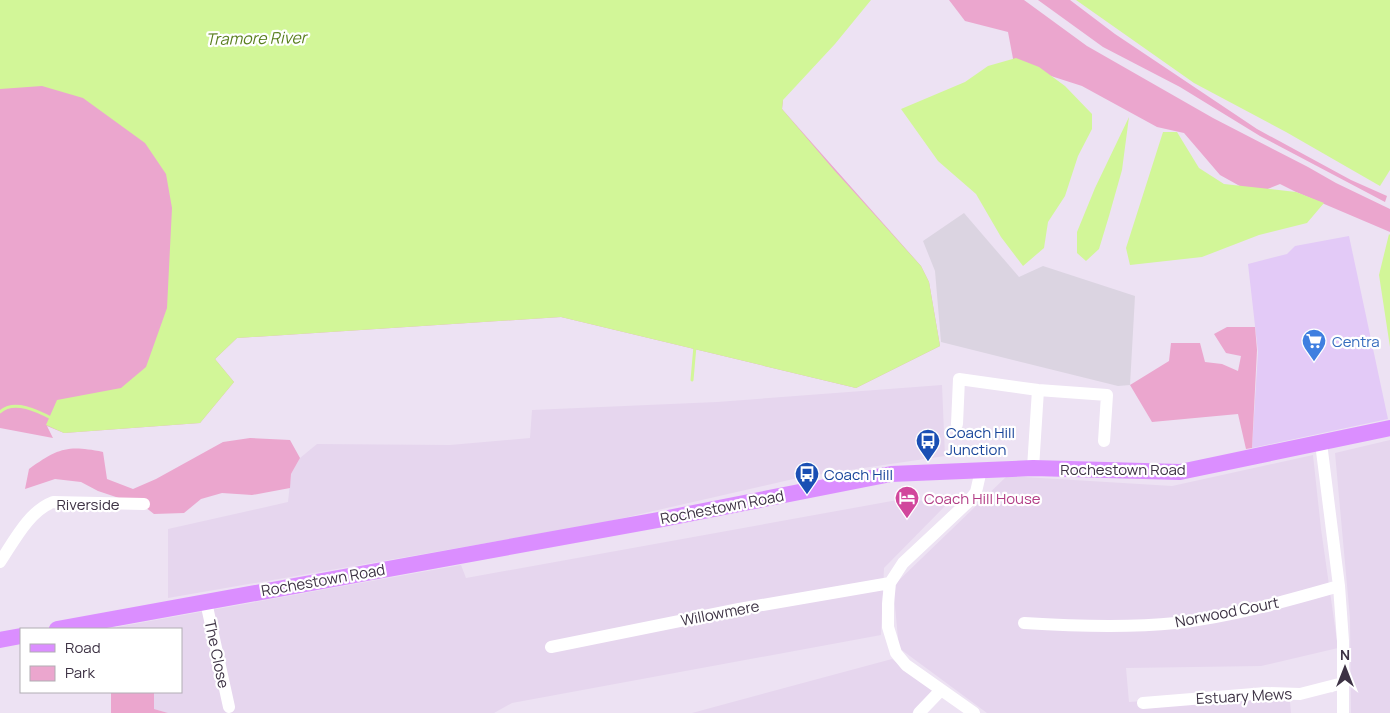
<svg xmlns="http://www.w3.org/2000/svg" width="1390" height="713" viewBox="0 0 1390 713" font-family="Manrope,sans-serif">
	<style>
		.residential { fill: #e6d6ee }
		.commercial { fill: #e3caf7 }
		.industrial { fill: #dbd4e1 }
		.green { fill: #eba6ce }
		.water { fill: #d2f698 }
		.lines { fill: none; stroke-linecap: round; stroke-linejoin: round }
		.stream { stroke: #d2f698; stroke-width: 3 }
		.minor { stroke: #fff; stroke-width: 12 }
		.major { stroke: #db8eff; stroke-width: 16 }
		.labels { text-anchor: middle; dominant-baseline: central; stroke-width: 4.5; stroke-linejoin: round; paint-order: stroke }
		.shop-label { font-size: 15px; fill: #366cbe; stroke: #fff; text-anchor: start }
		.transit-label { font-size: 15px; fill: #164399; stroke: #fff; text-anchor: start }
		.street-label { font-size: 15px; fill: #3d3244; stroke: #fff }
		.hotel-label { font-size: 15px; fill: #b23c85; stroke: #fff; text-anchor: start }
		.water-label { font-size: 16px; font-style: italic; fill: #587e1d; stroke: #fff }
	</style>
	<rect width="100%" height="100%" fill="#ede2f3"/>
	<path class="residential" d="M942,385L945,456L802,477L597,524L168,598V529L288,502L291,474L300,458L317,444L450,445L530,438L532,410L717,402Z
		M1390,440V713H1351L1350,618L1335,453Z
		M1313,455L1321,529L1338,648L1261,666L1126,668L1129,702L1289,690L1291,713H987L899,648L893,586L1007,476L1172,486Z
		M903,499L948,503L884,568L881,635L512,703L494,713H168L154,709V692H181V629H117V627L461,565L466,578Z
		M892,659L933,690L912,713H692Z"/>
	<path class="commercial" d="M1349,236L1388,419L1252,448L1258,352L1248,264L1287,254L1295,246Z"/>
	<path class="industrial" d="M964,213L1019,277L1043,266L1135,296L1130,385L1118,386L941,342L935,271L923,241Z"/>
	<path class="green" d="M0,0L783,100L782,109L921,266L929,282L940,346L856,388L561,317L237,338L215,359L234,382L200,423L64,433L47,426L53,438L0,428Z
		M949,0H1024L1087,46L1213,118L1308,167L1336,183L1390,209V232L1296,192L1280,184L1260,192L1247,190L1220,175L1184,133L1157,127L1082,86L1014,64L1008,32L965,21Z
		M1038,0H1070L1115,34L1257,129L1351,180L1387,196L1385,202L1260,136L1180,87L1103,47Z
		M1227,327H1255L1257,350L1252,448L1246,449L1238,414L1152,422L1130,385L1169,361L1171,343H1200L1205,362L1222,364L1238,371L1241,356L1226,353L1214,334Z
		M250,438L290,440L300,458L291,474L290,488L252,495L222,493L201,499L184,513L154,514L140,503L122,499L98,491L81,482L55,479L25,489L29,469C59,448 67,445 103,452L107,479L133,489L156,479L223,442Z
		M111,692H154V709L168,713H111Z"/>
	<path class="water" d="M0,0H871L835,44L783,100L782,109L834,170L921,266L929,282L940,346L856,388L561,317L237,338L215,359L234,382L200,423L64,433L46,425L57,400L121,388L146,367L167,308L172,208L166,174L145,143L83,98L42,86L0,89Z
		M1076,0H1390V170L1380,186L1286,132L1194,83Z
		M1016,58L1039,67L1065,86L1092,114V129L1078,156L1065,196L1048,222L1044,248L1023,266L1001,237L976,194L938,161L901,109L965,82L988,66Z
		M1129,117L1122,170L1109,216L1099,249L1086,261L1077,253V232L1095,188Z
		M1163,132H1177L1199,168L1224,184L1296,192L1324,203L1307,223L1259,235L1202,257L1130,265L1126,248Z
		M1389,234L1390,235V347L1379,275Z"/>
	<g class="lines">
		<path class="stream" d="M692,380L695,346
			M0,412C14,399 38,411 53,419"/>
		<path class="minor" d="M957,424L959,379L1038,390L1107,395L1104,441
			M1321,443L1339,586L1343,641V713
			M1033,468L1038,390
			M0,562C14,541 29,511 53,502L144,504
			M206,602L229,707
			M1024,623C1073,626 1126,628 1176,623C1231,617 1286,601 1339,586
			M551,647L739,609L890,583
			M1143,703L1266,693L1300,694L1343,683
			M919,713L941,690
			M974,713L906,665L896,653L888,627V604L890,583L903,563L968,502L976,492L981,470"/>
		<path class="major" d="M57,629L658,520L891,474L1033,468L1180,472L1390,428
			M0,640L21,636"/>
	</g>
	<defs>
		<symbol id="supermarket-pin" viewBox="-11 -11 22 30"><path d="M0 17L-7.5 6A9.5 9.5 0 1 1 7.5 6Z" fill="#3f7fe0" stroke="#fff"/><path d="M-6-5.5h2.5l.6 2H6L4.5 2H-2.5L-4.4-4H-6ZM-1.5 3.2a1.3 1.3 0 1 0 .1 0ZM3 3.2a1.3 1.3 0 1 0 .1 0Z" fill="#fff"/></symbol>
		<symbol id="bus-pin" viewBox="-11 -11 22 30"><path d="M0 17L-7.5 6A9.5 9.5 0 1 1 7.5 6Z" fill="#1a4fb4" stroke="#fff"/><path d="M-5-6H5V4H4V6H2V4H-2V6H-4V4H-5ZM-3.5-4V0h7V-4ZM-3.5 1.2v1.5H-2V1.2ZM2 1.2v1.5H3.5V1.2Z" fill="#fff"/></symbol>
		<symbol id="hotel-pin" viewBox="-11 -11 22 30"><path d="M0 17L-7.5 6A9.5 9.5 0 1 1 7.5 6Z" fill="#d1479c" stroke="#fff"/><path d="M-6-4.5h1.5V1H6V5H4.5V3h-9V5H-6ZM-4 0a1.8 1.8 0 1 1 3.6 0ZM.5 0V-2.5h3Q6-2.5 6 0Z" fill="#fff"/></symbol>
	</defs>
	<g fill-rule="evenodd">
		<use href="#supermarket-pin" x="1300" y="327" width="28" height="38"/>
		<use href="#bus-pin" x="914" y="427" width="28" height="38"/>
		<use href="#bus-pin" x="793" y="460" width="28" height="38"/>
		<use href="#hotel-pin" x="893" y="484" width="28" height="38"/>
	</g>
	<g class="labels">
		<g class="shop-label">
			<text x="1332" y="341">Centra</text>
		</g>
		<g class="transit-label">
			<text x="946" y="432">Coach Hill<tspan x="946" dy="17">Junction</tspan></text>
			<text x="824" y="474">Coach Hill</text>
		</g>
		<g class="street-label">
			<text x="1123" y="469">Rochestown Road</text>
			<text x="88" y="504">Riverside</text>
			<text transform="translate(722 507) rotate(-11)">Rochestown Road</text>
			<text transform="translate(323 580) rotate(-10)">Rochestown Road</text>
			<text transform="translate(1227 612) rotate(-11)">Norwood Court</text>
			<text transform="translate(720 613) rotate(-11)">Willowmere</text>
			<text transform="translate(217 654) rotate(78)">The Close</text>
			<text transform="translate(1244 696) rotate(-3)">Estuary Mews</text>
		</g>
		<g class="hotel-label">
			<text x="924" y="498">Coach Hill House</text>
		</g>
		<g class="water-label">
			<text transform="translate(256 38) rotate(-1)">Tramore River</text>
		</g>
	</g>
	<rect x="20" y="628" width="162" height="65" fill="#ffffff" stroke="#b1adb4"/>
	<rect x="30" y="644" width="25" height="8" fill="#db8eff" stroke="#b1adb4"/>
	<text x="65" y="653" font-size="15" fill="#3d3244">Road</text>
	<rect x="30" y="666" width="25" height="15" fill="#eba6ce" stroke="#b1adb4"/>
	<text x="65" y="678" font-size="15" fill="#3d3244">Park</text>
	<g transform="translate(1345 668)" stroke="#ffffff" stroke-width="4" paint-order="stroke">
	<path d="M0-4L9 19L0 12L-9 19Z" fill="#3d3244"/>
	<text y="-8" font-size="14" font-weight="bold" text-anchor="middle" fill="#3d3244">N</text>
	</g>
</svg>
